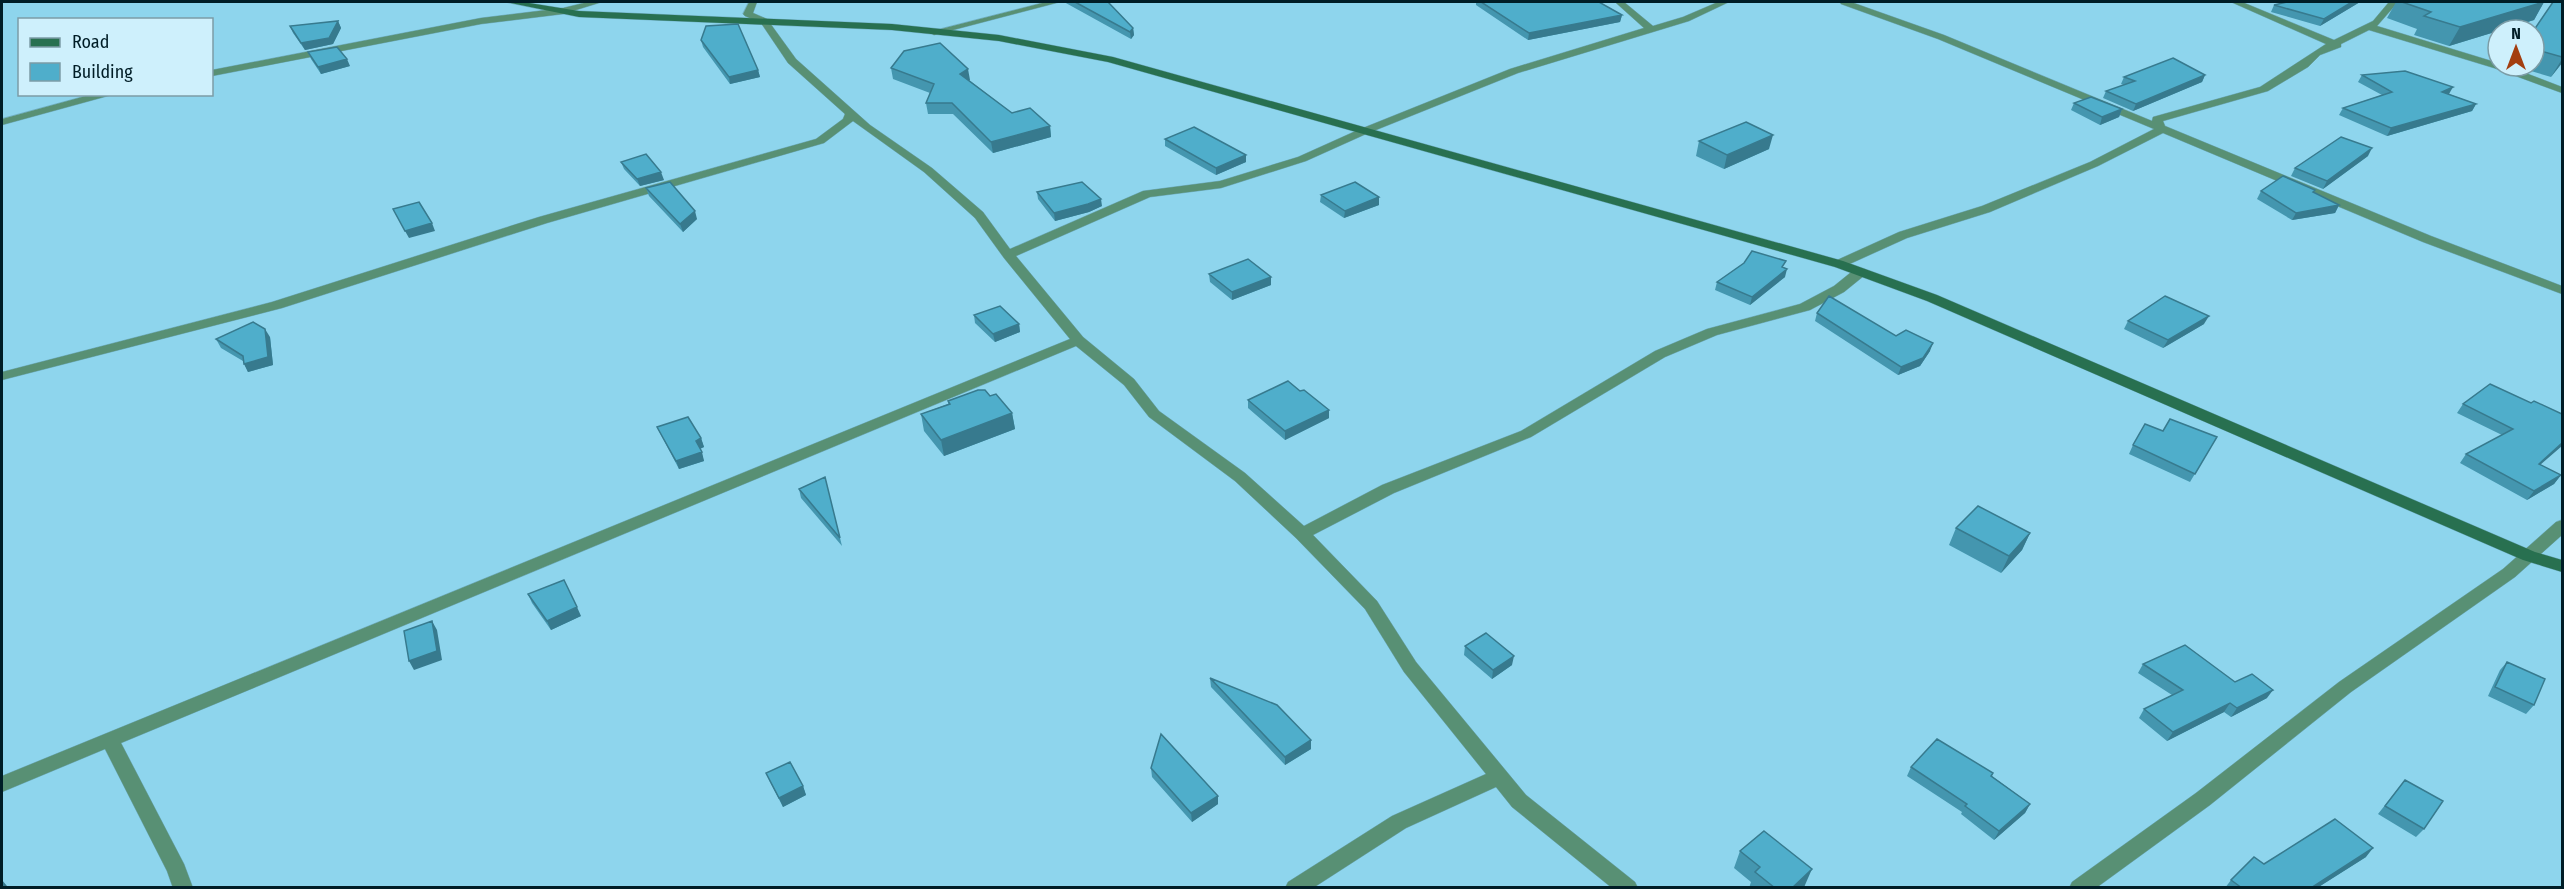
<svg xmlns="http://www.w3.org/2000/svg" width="2564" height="889" viewBox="0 0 2564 889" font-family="'Fira Sans Condensed',sans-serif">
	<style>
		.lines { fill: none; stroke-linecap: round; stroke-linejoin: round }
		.street-casing { stroke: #72b0c5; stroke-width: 1 }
		.secondary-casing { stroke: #72b0c5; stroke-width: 1 }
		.street { fill: #589074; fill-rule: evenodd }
		.secondary { fill: #287050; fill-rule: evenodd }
		.wall { fill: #4496af }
		.shaded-wall { fill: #377a8e }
		.building { fill: #4faecb; stroke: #377a8e; stroke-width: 1.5 }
	</style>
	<rect width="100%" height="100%" fill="#8ed5ed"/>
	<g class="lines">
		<defs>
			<path id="street" d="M588,2H602L563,14L481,24L212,76V70L481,18L563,8Z
				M749,2H757L753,13L767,19L796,59L870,125L932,168L983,212L1010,249L1143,191L1220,181L1298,157L1358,130L1510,69L1644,28L1615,2H1624L1653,26L1683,17L1718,2H1729L1689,21L1518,73L1366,134L1306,161L1221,188L1150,197L1016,256L1083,337L1134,379L1159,411L1245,473L1304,526L1382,485L1521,431L1655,351L1707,329L1800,304L1834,286L1855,269H1865L1866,272L1865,275L1844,292L1810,310L1717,335L1665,357L1531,437L1394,493L1313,535L1377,601L1416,662L1526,795L1635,882L1638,888H1612L1512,807L1496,787L1406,828L1313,888H1285L1288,882L1392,816L1486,774L1404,672L1365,609L1296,538L1235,481L1149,417L1124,385L1076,346L121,743L184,864L193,888H173L167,871L105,749L2,792V776L1070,339L1004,258L975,218L924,172L853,121L824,143L547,223L282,308L2,380V372L272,302L539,217L816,139L843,119L845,114L788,63L761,23L745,16L743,14Z
				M1046,2H1060L934,35L929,32Z
				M1840,2H1851L1944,35L2152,121L2153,117L2260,87L2326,44L2231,2H2242L2334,40L2373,21L2389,2H2398L2377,26L2498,63V66H2507L2562,87V93L2494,68L2369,30L2341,44V47L2320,55L2308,67L2268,91L2163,121L2165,126L2431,236L2562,286V294L2423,242L2163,133L2098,166L1990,212L1907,238L1843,267H1835V261L1899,232L1982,206L2090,162L2154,129L1938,39L1841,4Z
				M93,94H115L2,125V119Z
				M2562,520V535L2515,577L2351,692L2210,805L2096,888H2069L2072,882L2196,793L2339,682L2503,569L2556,522Z"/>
			<path id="secondary" d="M505,2H523L579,11L892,24L999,35L1113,57L1843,261L1937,295L2535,552L2562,560V572L2523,560L1927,301L1835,267L1108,62L999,41L892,30L579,17Z"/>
		</defs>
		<use href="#street" class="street-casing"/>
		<use href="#secondary" class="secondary-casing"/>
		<use href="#street" class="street"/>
		<use href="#secondary" class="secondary"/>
	</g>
	<path class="wall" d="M1064,2H1108L1133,28L1134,35L1131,39Z
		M1476,2H1599L1622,15L1620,22L1528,40L1476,5Z
		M2360,2L2320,26L2271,12L2274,5Z
		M2396,2H2544L2534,20L2449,46L2414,35L2417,29L2387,18Z
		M2562,2V63L2551,77L2514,66H2534V30Z
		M338,21L341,28L333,44L305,50L293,33L290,26Z
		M701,40L758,70L760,77L730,84L703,47Z
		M308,52L350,66L321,74L311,59Z
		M891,68L970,80H969L1012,113L1050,126L1051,137L993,153L953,114H928L926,103L930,93L893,79Z
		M2205,75L2202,82L2133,111L2103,98L2106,91L2124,85L2121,84L2124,77Z
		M2362,75L2449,94L2476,104L2472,111L2387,136L2339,115L2343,108L2382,95L2358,82Z
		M2074,103L2122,109L2119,117L2100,125L2071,110Z
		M1165,139L1246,155V162L1216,175L1165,146Z
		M1699,141L1769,149L1724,169L1696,156Z
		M2368,156L2323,189L2291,176L2295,168Z
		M621,162L664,180L640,186L624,169Z
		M646,188L697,219L683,232L649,196Z
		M2261,191L2314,192L2339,205L2335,213L2292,220L2257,199Z
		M1037,192L1102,206L1089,212L1055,221L1038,199Z
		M1321,195L1379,197V205L1344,218L1320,202Z
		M1744,263L1784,268L1785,277L1750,305L1715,290L1717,282Z
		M1209,274L1271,277V285L1232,300L1210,282Z
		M1817,313L1896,336L1930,351L1920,366L1898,375L1815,321Z
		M974,315L1019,324L1020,332L995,342L975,323Z
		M2128,321L2204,324L2163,348L2124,329Z
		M270,337L273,365L248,372L243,361L221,348L216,339Z
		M2490,384L2541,465L2561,475L2554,484L2527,500L2460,463L2466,454L2502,435L2457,413L2463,404Z
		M990,396L1012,413L1015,429L944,456L924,431L921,414L948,404V401Z
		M1248,400L1329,418L1285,440L1248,408Z
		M657,427L701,438L704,447L700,449L704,461L679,469L661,435Z
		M2163,431L2217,437L2190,482L2129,454L2133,445Z
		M825,477L842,546L801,498L799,489Z
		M1956,528L2030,533L2022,550L2001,573L1949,545Z
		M528,594L581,616L551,630L532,603Z
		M1465,646L1512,665L1492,679L1464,655Z
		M2507,662L2534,705L2526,714L2488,696L2500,670Z
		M2143,664L2235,682L2267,698L2231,717L2224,712L2167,741L2139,718L2144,709L2172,695L2138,673Z
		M1210,678L1311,740V749L1285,765L1211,687Z
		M1911,767L1993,773L1992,776L2030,804L2025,813L1994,840L1961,814L1962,812L1907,776Z
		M1151,768L1218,804L1192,822L1152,777Z
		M766,773L803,786L806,795L783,807L770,782Z
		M2405,780L2424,829L2416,837L2378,814Z
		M1740,851L1805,885L1803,888H1749L1751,882L1734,868Z
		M2366,857L2317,888H2225L2231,880L2264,864Z"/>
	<path class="shaded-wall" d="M2352,2H2360L2320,26L2324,19Z
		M2544,2L2534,20L2449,46L2460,27Z
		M1622,15L1620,22L1528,40L1529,33Z
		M338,21L341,28L333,44L305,50L301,43Z
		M1133,28L1134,35L1131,39L1130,32Z
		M347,59L350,66L321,74L318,67Z
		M2562,59V63L2551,77Z
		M968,69L970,80L961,84L960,74Z
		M758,70L760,77L730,84L729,77Z
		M2205,75L2202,82L2133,111L2136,104Z
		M2453,87L2449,94L2438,100L2442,92Z
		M2476,104L2472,111L2387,136L2391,128Z
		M2122,109L2119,117L2100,125L2102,117Z
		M1050,126L1051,137L993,153L991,142Z
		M1773,135L1769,149L1724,169L1727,155Z
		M2372,148L2368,156L2323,189L2327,181Z
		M1246,155V162L1216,175V168Z
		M661,172L664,180L640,186L637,179Z
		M1379,197V205L1344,218L1345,211Z
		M1101,199L1102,206L1089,212L1055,221L1054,213Z
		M2339,205L2335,213L2292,220L2296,213Z
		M695,211L697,219L683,232L680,224Z
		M432,223L435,231L409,238L405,231Z
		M1787,269L1785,277L1750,305L1752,297Z
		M1271,277V285L1232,300V292Z
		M2209,316L2204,324L2163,348L2168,340Z
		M1019,324L1020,332L995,342L993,334Z
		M265,329L270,337L273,365L248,372L244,364Z
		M1933,343L1930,351L1920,366L1898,375L1901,367Z
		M1329,410V418L1285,440V431Z
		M1012,413L1015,429L944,456L941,440Z
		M701,438L704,447L699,449L696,441Z
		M2562,443V446L2532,472L2539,464Z
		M702,452L704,461L679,469L676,461Z
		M2561,475L2554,484L2527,500L2534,491Z
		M2030,533L2022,550L2001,573L2009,556Z
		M577,607L581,616L551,630L547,621Z
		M432,621L437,630L442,660L414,670L409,661Z
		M1514,656L1512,665L1492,679L1493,670Z
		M2273,690L2267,698L2231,717L2237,708Z
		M2230,703L2224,712L2167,741L2173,732Z
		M1311,740V749L1285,765V757Z
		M803,786L806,795L783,807L779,798Z
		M1218,796V804L1192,822L1191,813Z
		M2030,804L2025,813L1994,840L1999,831Z
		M2373,848L2366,857L2317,888H2311Z
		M1812,869L1805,885L1803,888H1792Z
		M2,880L7,886V888H2Z"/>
	<path class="building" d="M1075,2H1108L1133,28L1130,32Z
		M1481,2H1599L1622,15L1529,33Z
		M2287,2H2352L2324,19L2274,5Z
		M2402,2H2544L2460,27L2424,16L2431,12Z
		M2553,2H2562V57L2534,49V30Z
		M338,21L329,38L301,43L290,26Z
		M738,24L758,70L729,77L701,40L706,26Z
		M940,43L968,69L960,74L1012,113L1030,108L1050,126L991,142L952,103H926L934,84L891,68L904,51Z
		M337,47L347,59L318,67L308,52Z
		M2173,58L2205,75L2136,104L2106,91L2135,81L2124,77Z
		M2405,71L2453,87L2442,92L2476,104L2391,128L2343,108L2392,92L2362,75Z
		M2091,97L2122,109L2102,117L2074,103Z
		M1746,122L1773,135L1727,155L1699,141Z
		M1194,127L1246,155L1216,168L1165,139Z
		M2341,137L2372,148L2327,181L2295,168Z
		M646,154L661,172L637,179L621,162Z
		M2283,176L2315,190L2313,192L2339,205L2296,213L2261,191Z
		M670,182L695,211L680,224L646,188Z
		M1082,182L1101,199L1088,204L1054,213L1037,192Z
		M1355,182L1379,197L1345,211L1321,195Z
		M419,202L432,223L405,231L393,209Z
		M1752,251L1786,261L1782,267L1787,269L1752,297L1717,282L1744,263Z
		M1248,259L1271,277L1232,292L1209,274Z
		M1829,296L1896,336L1906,330L1933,343L1923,358L1901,367L1817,313Z
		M2165,296L2209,316L2168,340L2128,321Z
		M1000,306L1019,324L993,334L974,315Z
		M253,322L265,329L268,357L244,364L243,356L216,339Z
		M1288,381L1300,391L1304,390L1329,410L1285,431L1248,400Z
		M2490,384L2531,403L2534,401L2562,414V443L2539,464L2561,475L2534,491L2466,454L2513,429L2463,404Z
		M978,390H985L990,396L996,394L1012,413L941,440L921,414L950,404L948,401Z
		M688,417L701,438L696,441L702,452L676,461L657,427Z
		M2170,419L2217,437L2195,474L2133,445L2145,424L2163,431Z
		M825,477L840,538L799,489Z
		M1978,506L2030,533L2009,556L1956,528Z
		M564,580L577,607L547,621L528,594Z
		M432,621L437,651L409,661L404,631Z
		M1486,633L1514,656L1493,670L1465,646Z
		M2185,645L2235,682L2252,674L2273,690L2237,708L2230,703L2173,732L2144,709L2183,690L2143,664Z
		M2507,662L2545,679L2534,705L2495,687Z
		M1210,678L1277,705L1311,740L1285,757Z
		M1161,734L1218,796L1191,813L1151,768Z
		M1937,739L1993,773L1991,776L2030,804L1999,831L1965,806L1967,804L1911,767Z
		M790,762L803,786L779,798L766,773Z
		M2405,780L2443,801L2424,829L2385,806Z
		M2335,819L2373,848L2311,888H2242L2231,880L2254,857L2264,864Z
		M1764,831L1812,869L1792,888H1775L1755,872L1760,867L1740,851Z"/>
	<rect width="2564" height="889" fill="none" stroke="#001d26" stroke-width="6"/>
	<rect x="18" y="18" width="195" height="78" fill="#cef0fc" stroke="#7c9ca6" stroke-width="1.5"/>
	<rect x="30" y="38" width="30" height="9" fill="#287050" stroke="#7c9ca6" stroke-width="1.5"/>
	<text x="72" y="48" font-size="18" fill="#001d26">Road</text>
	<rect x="30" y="63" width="30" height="18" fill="#4faecb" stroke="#7c9ca6" stroke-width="1.5"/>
	<text x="72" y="78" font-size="18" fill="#001d26">Building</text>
	<g transform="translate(2516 48)"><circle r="28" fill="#cef0fc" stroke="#7c9ca6" stroke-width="1.5"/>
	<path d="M0-4.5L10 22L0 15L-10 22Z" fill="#a33e10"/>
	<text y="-9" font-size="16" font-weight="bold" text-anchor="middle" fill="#001d26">N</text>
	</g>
</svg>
